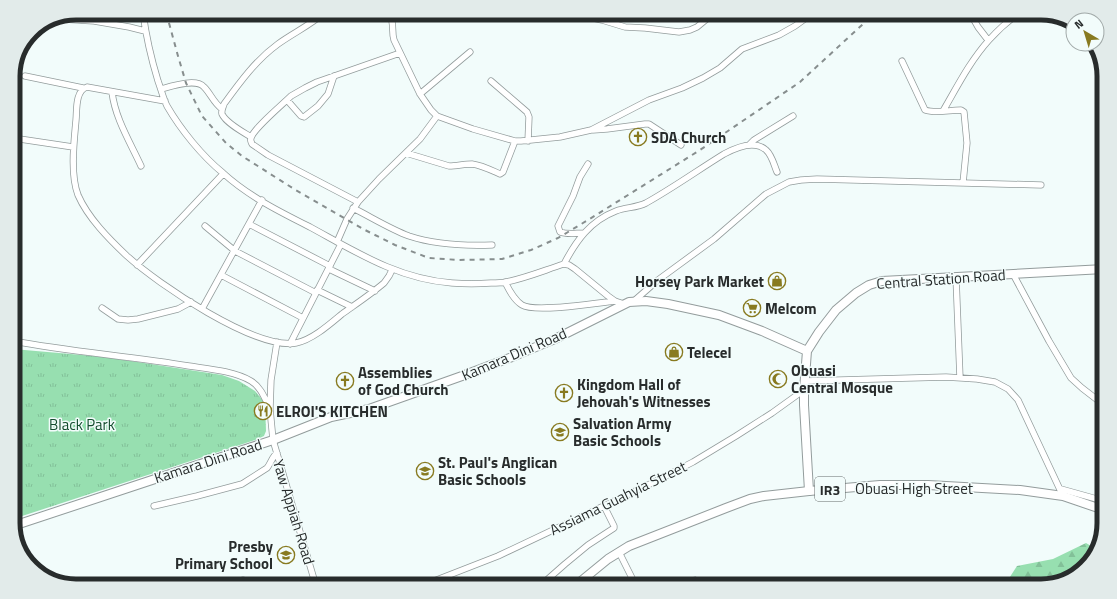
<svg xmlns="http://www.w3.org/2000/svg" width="1117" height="599" viewBox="0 0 1117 599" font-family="'Titillium Web',sans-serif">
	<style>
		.grass { fill: url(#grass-tufts) }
		.forest { fill: url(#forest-firs) }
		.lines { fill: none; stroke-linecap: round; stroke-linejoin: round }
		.street-casing { stroke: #939c9c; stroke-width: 7 }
		.secondary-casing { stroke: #939c9c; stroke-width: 10 }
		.primary-casing { stroke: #939c9c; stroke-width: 10 }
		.street { stroke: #fff; stroke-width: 5.5 }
		.secondary { stroke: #fff; stroke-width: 8 }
		.primary { stroke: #fff; stroke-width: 8 }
		.rail { stroke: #878e8e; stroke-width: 2; stroke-dasharray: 5 5; stroke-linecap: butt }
		.labels { text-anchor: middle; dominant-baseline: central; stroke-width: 3; stroke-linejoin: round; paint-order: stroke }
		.shield { fill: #f2fcfb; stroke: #656a6a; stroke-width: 1 }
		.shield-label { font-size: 14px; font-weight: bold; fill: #282c2c }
		.poi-label { font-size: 15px; font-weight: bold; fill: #282c2c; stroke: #f2fcfb; text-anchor: start }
		.street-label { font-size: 15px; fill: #282c2c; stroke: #f2fcfb }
		.park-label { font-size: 15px; fill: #144d2e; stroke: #f2fcfb }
		.rim { fill: none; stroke: #282c2c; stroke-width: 5 }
	</style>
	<defs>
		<pattern id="grass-tufts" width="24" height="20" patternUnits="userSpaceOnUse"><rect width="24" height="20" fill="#97dfb0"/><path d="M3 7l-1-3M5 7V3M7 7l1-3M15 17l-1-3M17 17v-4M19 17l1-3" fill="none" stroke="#82c098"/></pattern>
		<pattern id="forest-firs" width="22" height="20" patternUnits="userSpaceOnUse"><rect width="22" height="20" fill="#97dfb0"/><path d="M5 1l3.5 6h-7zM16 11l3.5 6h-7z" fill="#82c098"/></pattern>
	</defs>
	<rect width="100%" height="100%" fill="#f2fcfb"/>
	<path class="grass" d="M13,349L105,357L222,375L239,381L255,391L265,403L266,431L264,436L255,440L13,519Z"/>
	<path class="forest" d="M1086,543L1098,550L1097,551L1076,576L1041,586H1004L1017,566L1053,559Z"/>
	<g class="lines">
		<defs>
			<path id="street" d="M143,13C146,36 151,58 158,81C161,89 163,98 167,106C181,130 202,156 223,173C248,196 280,212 310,227C356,252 398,279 452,283C465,284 478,284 491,283C496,283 501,283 506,282C526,278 545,270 564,264L569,265L575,269L608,296L615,301L624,304
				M389,13C395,23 391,30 394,40L420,94L431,110L437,116L473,129L515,141H521L560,137L591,130L649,100L682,88L703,78L720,68L742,49L779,35L795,26L813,13
				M570,13L602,20L625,27L645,28L679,32L690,30L697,27L714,13
				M970,13L978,27L988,40
				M61,19L94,21L129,27L145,31
				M902,61L925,110C936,114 949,110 961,110L964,112L967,143L963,183
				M25,76L83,88
				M491,81L527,112L529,117L528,141
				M161,89C172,86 196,78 204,87C211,94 213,102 222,109
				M112,92C115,118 130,142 141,166
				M420,94L470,52
				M287,100L301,116L304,117L318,106L328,94L334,76
				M165,101L87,87C75,91 77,110 76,120C74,142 70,174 78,195C88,218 109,239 127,256C158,284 255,350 296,343C312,340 330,324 342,314C356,304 371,294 384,283L389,276L392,270
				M943,111C957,87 970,61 989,40C998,30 1008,21 1019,13
				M593,130L607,129L645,124H649L681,145
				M251,137C243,132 226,123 222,114C221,110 223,108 224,104C240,82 256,60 278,44C293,33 309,26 324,13
				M13,138L73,147
				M749,145L754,140L793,116
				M406,153L449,166C457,166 464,164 472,164C481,165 491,170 500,174L503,172L515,141
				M358,202L268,155L252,144C251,141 250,141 251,138C253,129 283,104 291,96L305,88L317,82L400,53
				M353,208C371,217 390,229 409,236C436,245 464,246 492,245
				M249,224L330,266
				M205,226L235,251L316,293
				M584,233C576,233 568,235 560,232L558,226L573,196L580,177L588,164
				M337,242L347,219L358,202L379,179L420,139L437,116
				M564,264C576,241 590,221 616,211C626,207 636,208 646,203C673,188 698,170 724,154C735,148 754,139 766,150C772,155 774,165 777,172
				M137,265L223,174
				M329,269L375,291
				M1013,274L1049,341L1071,378L1082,388L1104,405
				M221,275L303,318
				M956,277L960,378
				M505,282C509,290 514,300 522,305C535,313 598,303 615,301
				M317,290L352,307
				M634,301L658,280L714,239L766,194L789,182L801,180L817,179L1041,185
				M102,308L118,319L128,320L138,319L178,309L191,302
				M202,309L262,200
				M13,341C71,352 131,356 189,366C209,369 234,371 251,381C261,387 265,399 270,409
				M277,342L271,380L270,409L273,440L316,586
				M290,344L341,244
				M805,381L946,377L977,379L995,382L1008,389L1018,400L1063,496
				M1061,489L1104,501
				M154,506L197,496L242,484L267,468C271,463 272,457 277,453
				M619,552L636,586
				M243,580V586
				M421,586L498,556L648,485L693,462L736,436L772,413L804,390
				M540,586L565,564L588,545L614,528V526L604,506
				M674,586L695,580"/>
			<path id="secondary" d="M809,491L804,405V390L807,351L819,332L836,310L856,293L869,285L882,281L1104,269
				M13,526L273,440L331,417L369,409L462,376L512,357L555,339L629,302L646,301L668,304L719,315L762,331L807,351"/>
			<path id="primary" d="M575,586L608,559L629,546L726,508L750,499L764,496L809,491L880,485H928L1020,490L1063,496L1104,510"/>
		</defs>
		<use href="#street" class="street-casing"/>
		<use href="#secondary" class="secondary-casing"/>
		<use href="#primary" class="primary-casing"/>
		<use href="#street" class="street"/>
		<use href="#secondary" class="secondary"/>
		<use href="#primary" class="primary"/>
		<path class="rail" d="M168,13L169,23L178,56L186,83L202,116L226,143L242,156L294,189L365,230L395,245L429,258L459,260L502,259L531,250L558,238L588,220L700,150L800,82L875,13"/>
	</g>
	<defs>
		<symbol id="church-ring" viewBox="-11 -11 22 22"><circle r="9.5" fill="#f2fcfb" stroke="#887a20" stroke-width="1.5"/><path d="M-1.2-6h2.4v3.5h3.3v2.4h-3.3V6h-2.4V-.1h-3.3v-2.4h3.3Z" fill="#887a20"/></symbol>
		<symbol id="shop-ring" viewBox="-11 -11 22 22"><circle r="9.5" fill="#f2fcfb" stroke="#887a20" stroke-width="1.5"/><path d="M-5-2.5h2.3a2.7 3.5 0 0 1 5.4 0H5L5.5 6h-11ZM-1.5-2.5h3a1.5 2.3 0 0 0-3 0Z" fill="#887a20"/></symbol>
		<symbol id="supermarket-ring" viewBox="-11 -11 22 22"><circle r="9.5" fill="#f2fcfb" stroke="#887a20" stroke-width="1.5"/><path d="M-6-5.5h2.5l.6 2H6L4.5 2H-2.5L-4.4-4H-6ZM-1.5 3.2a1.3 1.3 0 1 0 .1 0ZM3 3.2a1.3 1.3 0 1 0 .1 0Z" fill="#887a20"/></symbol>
		<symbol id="mosque-ring" viewBox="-11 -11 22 22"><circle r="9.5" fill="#f2fcfb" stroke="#887a20" stroke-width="1.5"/><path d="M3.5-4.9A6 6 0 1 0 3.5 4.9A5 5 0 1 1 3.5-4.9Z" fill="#887a20"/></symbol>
		<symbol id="restaurant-ring" viewBox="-11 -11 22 22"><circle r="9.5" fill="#f2fcfb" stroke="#887a20" stroke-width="1.5"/><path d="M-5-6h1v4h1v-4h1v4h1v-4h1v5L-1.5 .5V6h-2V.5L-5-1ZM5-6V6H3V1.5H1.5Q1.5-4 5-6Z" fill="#887a20"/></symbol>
		<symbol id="school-ring" viewBox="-11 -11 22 22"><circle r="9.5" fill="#f2fcfb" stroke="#887a20" stroke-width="1.5"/><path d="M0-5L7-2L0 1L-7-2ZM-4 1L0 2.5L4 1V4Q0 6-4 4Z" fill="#887a20"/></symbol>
	</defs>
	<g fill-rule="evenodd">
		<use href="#church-ring" x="628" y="127" width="20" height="20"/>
		<use href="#shop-ring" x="767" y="271" width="20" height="20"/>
		<use href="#supermarket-ring" x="742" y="298" width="20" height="20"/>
		<use href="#shop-ring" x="664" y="342" width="20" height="20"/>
		<use href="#mosque-ring" x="768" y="369" width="20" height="20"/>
		<use href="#church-ring" x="335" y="371" width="20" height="20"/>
		<use href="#church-ring" x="554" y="383" width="20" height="20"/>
		<use href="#restaurant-ring" x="253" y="401" width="20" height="20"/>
		<use href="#school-ring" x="550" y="422" width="20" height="20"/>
		<use href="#school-ring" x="415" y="461" width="20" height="20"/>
		<use href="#school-ring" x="276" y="545" width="20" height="20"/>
	</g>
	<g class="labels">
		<rect class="shield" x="815" y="477" width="30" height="24" rx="3"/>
		<g class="shield-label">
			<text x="830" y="489">IR3</text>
		</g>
		<g class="poi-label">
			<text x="651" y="137">SDA Church</text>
			<text x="764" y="281" text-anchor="end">Horsey Park Market</text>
			<text x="765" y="308">Melcom</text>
			<text x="687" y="352">Telecel</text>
			<text x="791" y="370">Obuasi<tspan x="791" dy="17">Central Mosque</tspan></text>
			<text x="358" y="372">Assemblies<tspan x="358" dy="17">of God Church</tspan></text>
			<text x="577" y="384">Kingdom Hall of<tspan x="577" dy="17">Jehovah's Witnesses</tspan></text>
			<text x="276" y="411">ELROI'S KITCHEN</text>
			<text x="573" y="423">Salvation Army<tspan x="573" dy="17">Basic Schools</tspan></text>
			<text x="438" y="462">St. Paul's Anglican<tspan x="438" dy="17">Basic Schools</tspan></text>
			<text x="273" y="546" text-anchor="end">Presby<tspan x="273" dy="17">Primary School</tspan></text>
		</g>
		<g class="street-label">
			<text transform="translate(941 279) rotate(-4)">Central Station Road</text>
			<text transform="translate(514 354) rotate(-23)">Kamara Dini Road</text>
			<text transform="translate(208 461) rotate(-18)">Kamara Dini Road</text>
			<text x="914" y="488">Obuasi High Street</text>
			<text transform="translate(618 498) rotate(-26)">Assiama Guahyia Street</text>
			<text transform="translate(294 512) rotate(73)">Yaw Appiah Road</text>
		</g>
		<g class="park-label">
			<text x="82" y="424">Black Park</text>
		</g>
	</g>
	<path d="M0 0H1117V599H0ZM76 20H1041A56 56 0 0 1 1097 76V523A56 56 0 0 1 1041 579H76A56 56 0 0 1 20 523V76A56 56 0 0 1 76 20Z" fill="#e2ebea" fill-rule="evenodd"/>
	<path class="rim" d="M76 20H1041A56 56 0 0 1 1097 76V523A56 56 0 0 1 1041 579H76A56 56 0 0 1 20 523V76A56 56 0 0 1 76 20Z"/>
	<g transform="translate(1085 32) rotate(322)"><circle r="19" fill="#f2fcfb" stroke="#a1a9a8"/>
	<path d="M0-3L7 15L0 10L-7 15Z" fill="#887a20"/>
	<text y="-6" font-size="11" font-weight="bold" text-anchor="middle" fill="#282c2c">N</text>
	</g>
</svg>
